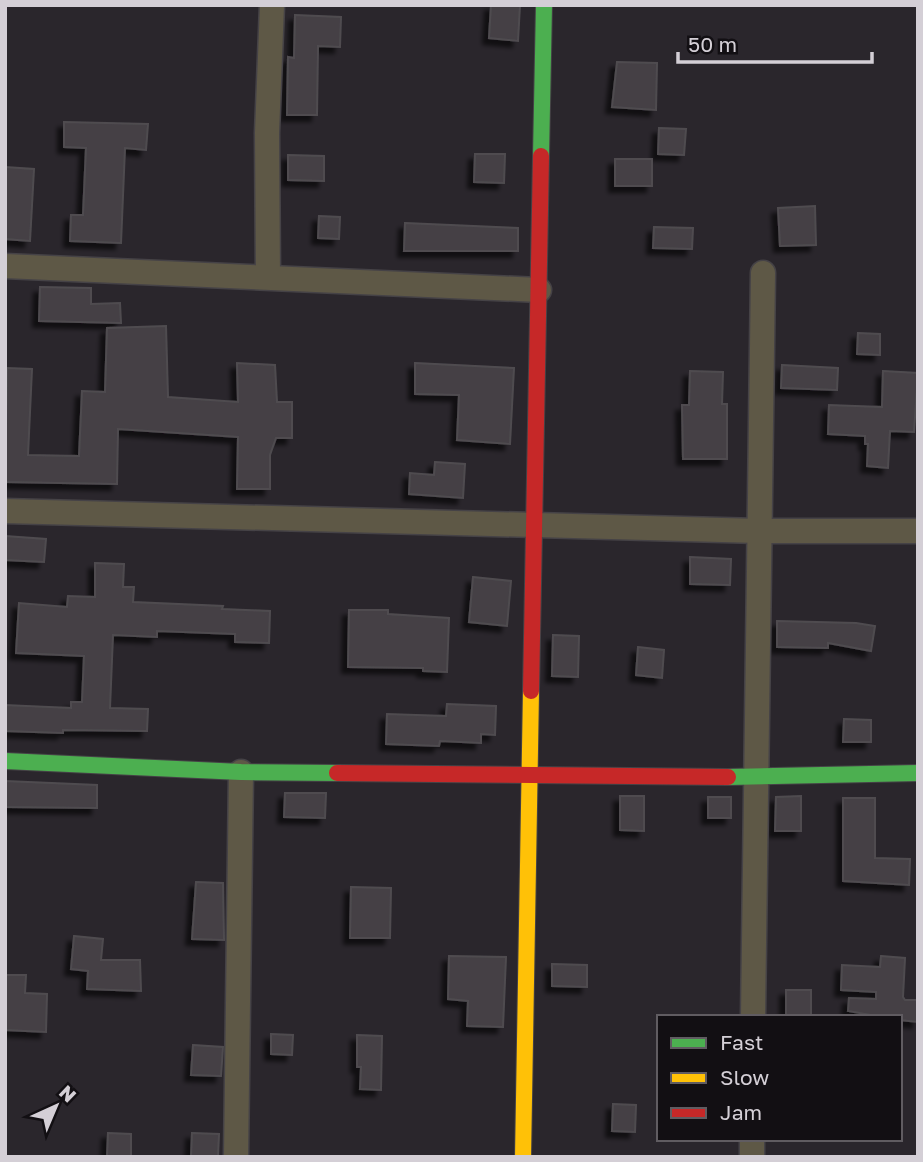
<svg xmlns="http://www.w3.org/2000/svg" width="923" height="1162" viewBox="0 0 923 1162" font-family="'Golos Text',sans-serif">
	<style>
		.building { fill: #444045; stroke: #4f4c50; stroke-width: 2; filter: url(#shadow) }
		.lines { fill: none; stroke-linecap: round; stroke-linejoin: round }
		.street-casing { stroke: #454246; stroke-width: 27 }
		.fast-casing { stroke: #454246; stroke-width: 18 }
		.slow-casing { stroke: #454246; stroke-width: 18 }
		.jam-casing { stroke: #454246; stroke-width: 18 }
		.street { stroke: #5e5846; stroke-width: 24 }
		.fast { stroke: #4caf50; stroke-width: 16 }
		.slow { stroke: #ffc107; stroke-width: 16 }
		.jam { stroke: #c62828; stroke-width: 16 }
	</style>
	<defs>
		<filter id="shadow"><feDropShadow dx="-6" dy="6" stdDeviation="2" flood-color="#0009"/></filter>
	</defs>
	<rect width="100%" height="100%" fill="#2a262c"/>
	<path class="building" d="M491,5H520L518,41L489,38Z
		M295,15L341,17L340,47L318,46L317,115H287L288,57L294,58Z
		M617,62L657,63L656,110L612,107Z
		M64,122L148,124L146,150L125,148L121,243L70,241L71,215H83L86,148L64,147Z
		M659,128L686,129L684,155L658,154Z
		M475,154H505L504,183L474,182Z
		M288,155L324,156V181L288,180Z
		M615,159H652V186H615Z
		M5,167L34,169L30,241L5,239Z
		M815,206L816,245L780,246L778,208Z
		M319,216L340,217L339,239L318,238Z
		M405,223L518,228V251H404Z
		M654,227L693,228L692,249L653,248Z
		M40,287L91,288V304L120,303L121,323L39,321Z
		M166,326L168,397L238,402L237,363L275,365L277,402H292V438H276L270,455V489H237L238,437L118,429L117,484L5,482L7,368L32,369L28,455L79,456L82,391L105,392L107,328Z
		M858,333L880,334V355L857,354Z
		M415,363L514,368L510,444L457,440L459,395L415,394Z
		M782,365L838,368L837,390L781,388Z
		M690,371L723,372L722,404H727V459H683L682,405H689Z
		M883,371L918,373L914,432L890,431L888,468L867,466L868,444H865V436L828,434L829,405L882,407Z
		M435,462L465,464L463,498L409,494L410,473L434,475Z
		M5,536L46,539L44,562L5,560Z
		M690,557L731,559L730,585L690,584Z
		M95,563L124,564L123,587H134L133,602L223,606L222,609L270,611L269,643L235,642V634L157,631V637L113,635L110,708L148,709L147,731L63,730V733L5,731V705L71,708V702H82L84,656L16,653L19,603L67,607L68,596L95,597Z
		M473,577L511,581L507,626L469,622Z
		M349,610H388V614L449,618L447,672L423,671V668L348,667Z
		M777,621L856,623L875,626L871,651L828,643V648L777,647Z
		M553,635L579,636L578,677L552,676Z
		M638,647L664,650L662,678L636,675Z
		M447,704L496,706L495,735L481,734V743L440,741L439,746L386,744L387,714L446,716Z
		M844,719L871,720V742H843Z
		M5,781L97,785V808L5,807Z
		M285,793H326L325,818L284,817Z
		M620,796H644V831L620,830Z
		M801,796V831H775L776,797Z
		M708,797H731V818H708Z
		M843,798H875V858L910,859L909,885L843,881Z
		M196,882L223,883L224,940L192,939Z
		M351,887L391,888L390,938H350Z
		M74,936L103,939L101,960H140L141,991L87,989L88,971L71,969Z
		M449,956L506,957L503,1027L467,1026L468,1001L448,999Z
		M881,956L905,958L903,997L905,1000H918V1022L900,1020V1017H882L848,1011L849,998L876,999V992L841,990L842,965L880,967Z
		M552,964L587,965V987L552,986Z
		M5,975H26L25,993L47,994L46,1032L5,1030Z
		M786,990H811V1017H786Z
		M271,1034L293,1035L292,1055L271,1054Z
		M357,1035L382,1036L381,1090L360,1089L361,1067H357Z
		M193,1045L223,1047L221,1076L191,1075Z
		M613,1104L636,1105L635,1132L612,1131Z
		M108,1133L131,1134V1157H107Z
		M192,1133L219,1134L218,1157H191Z"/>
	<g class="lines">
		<defs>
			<path id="street" d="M5,266L539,290
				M268,278L267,133L272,5
				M5,511L759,531H918
				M753,1017L763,273
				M236,1157L241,772
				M752,1157V1139"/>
			<path id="fast" d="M541,156L544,5
				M5,761L241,772L337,773
				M728,777L918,773"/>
			<path id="slow" d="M523,1157L531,691"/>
			<path id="jam" d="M531,691L541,156
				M337,773L728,777"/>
		</defs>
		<use href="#street" class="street-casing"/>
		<use href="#fast" class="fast-casing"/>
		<use href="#slow" class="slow-casing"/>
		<use href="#jam" class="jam-casing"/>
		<use href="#street" class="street"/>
		<use href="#fast" class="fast"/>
		<use href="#slow" class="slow"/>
		<use href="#jam" class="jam"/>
	</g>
	<rect width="923" height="1162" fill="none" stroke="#d4cfd6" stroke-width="14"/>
	<rect x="657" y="1015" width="245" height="126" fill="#120f13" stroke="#605c61" stroke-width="2"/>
	<rect x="671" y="1038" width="35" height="10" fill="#4caf50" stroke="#605c61" stroke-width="2"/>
	<text x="720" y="1050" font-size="21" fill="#d4cfd6">Fast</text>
	<rect x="671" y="1073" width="35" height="10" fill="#ffc107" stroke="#605c61" stroke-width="2"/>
	<text x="720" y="1085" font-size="21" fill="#d4cfd6">Slow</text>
	<rect x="671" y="1108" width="35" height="10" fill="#c62828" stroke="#605c61" stroke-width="2"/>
	<text x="720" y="1120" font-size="21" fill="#d4cfd6">Jam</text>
	<g transform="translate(56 1106) rotate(44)" stroke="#120f13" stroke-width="5" paint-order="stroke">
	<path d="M0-5L12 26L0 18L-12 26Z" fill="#d4cfd6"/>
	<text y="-10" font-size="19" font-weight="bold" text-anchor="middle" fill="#d4cfd6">N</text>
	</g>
	<path d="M678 52v10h194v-10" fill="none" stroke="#d4cfd6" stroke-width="3.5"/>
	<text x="688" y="52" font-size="21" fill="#d4cfd6" stroke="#120f13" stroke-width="5" paint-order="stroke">50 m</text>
</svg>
